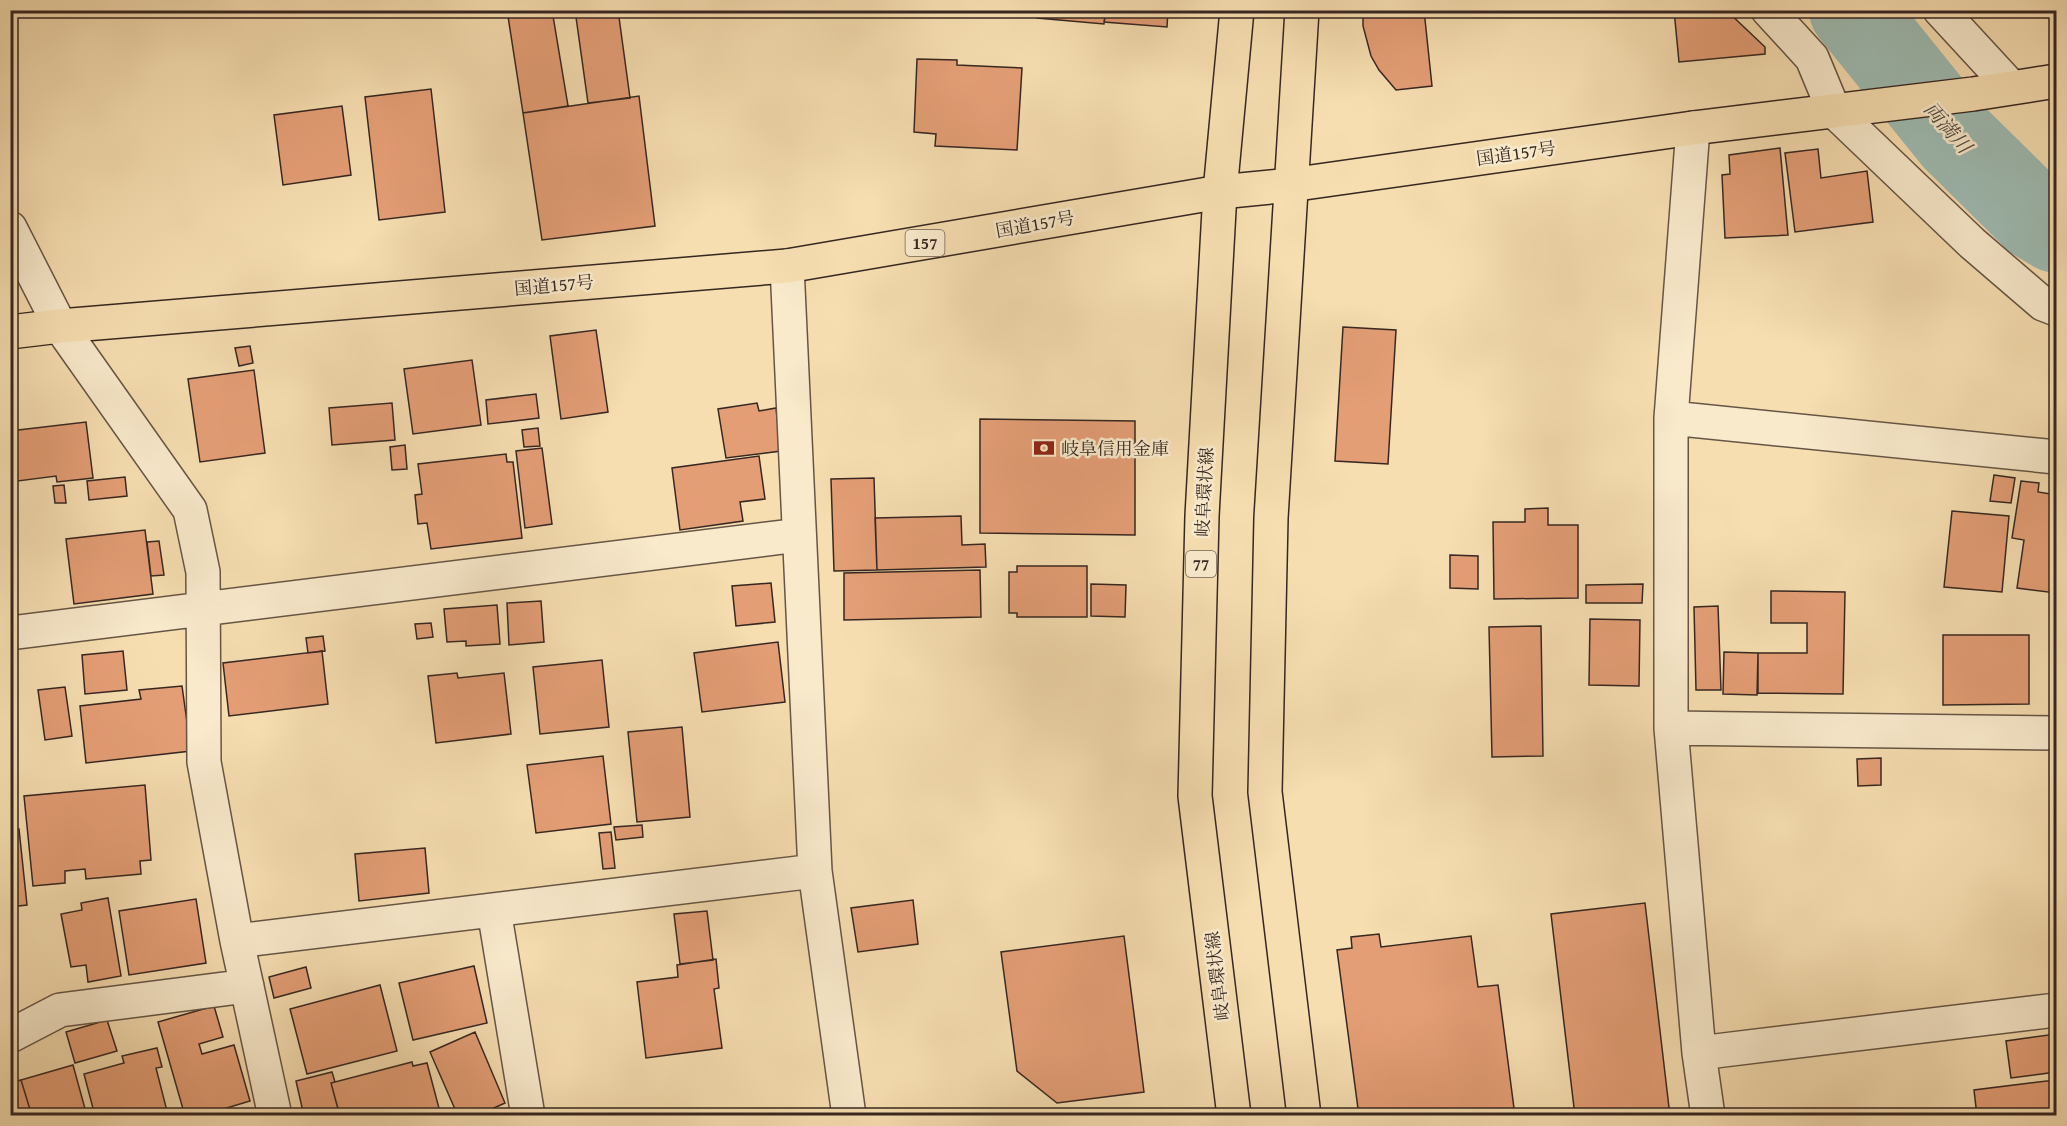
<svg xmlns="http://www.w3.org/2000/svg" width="2067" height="1126" viewBox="0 0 2067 1126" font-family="'Gentium Book Plus','Noto Serif JP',serif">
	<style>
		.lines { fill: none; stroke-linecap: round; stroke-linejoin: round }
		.river { stroke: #9ebbb2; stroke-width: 86 }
		.building { fill: #e49e76; stroke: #362721; stroke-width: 1.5 }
		.minor-casing { stroke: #665545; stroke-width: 36 }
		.major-casing { stroke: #362721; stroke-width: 36 }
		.highway-casing { stroke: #362721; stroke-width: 36 }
		.minor { stroke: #f9eacc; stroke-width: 33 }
		.major { stroke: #f6deb1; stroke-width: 33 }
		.highway { stroke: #f6deb1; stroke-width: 33 }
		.labels { text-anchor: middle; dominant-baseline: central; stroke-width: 5; stroke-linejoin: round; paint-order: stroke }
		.shield { fill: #f9eacc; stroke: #706254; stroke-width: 1.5 }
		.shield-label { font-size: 16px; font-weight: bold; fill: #362721 }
		.street-label { font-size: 18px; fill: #362721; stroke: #f9eacc }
		.poi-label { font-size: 18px; fill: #362721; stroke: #f9eacc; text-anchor: start }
		.water-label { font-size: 20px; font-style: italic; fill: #504c45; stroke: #f9eacc }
	</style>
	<rect width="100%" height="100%" fill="#f6deb1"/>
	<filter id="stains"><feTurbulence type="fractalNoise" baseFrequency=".00333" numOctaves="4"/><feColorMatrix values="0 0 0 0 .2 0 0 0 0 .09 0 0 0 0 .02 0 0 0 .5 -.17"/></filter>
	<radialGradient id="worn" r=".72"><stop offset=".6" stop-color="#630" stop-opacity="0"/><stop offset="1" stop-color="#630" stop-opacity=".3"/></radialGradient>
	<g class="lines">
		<path class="river" d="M1852,10L1956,139L2036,218L2056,230"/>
	</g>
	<path class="building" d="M507,10H552L568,106L523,113Z
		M575,10H618L630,98L588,103Z
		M1037,10H1106L1104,24L1037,18Z
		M1106,10H1168L1167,27L1104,22Z
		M1424,10L1432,86L1396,90L1379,70L1371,56L1363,26V10Z
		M1674,10H1726L1765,47V54L1679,62Z
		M1981,10H2056V18L1981,14Z
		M917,59L957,60V65L1022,68L1017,150L935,146L936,134L914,132Z
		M431,89L445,212L379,220L365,97Z
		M639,96L655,226L542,240L523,113Z
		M342,106L351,175L283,185L274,115Z
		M1780,148L1788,235L1725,238L1722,175L1730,174L1729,155Z
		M1818,149L1821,178L1867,171L1873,222L1795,232L1785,153Z
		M1343,327L1396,330L1388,464L1335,461Z
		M596,330L608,412L561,419L550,336Z
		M250,346L253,363L239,366L235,348Z
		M472,360L481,425L413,434L404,369Z
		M254,370L265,453L200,462L188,379Z
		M536,394L539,418L488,424L486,400Z
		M392,403L395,440L332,445L329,408Z
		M757,403L759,411L776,408L781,451L726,458L718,409Z
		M980,419L1135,421V535L980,533Z
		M86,422L93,478L57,482L56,476L10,482V431Z
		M538,428L540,446L524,447L522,430Z
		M405,445L407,469L392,470L390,447Z
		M542,448L552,524L525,528L516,451Z
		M506,454L507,462H513L522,538L431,549L427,523L418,524L415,495L422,494L418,464Z
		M759,456L765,499L740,502L743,521L680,530L672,468Z
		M1994,475L2015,478L2011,503L1990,501Z
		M125,477L127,496L89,500L87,481Z
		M874,478L877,570L834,571L831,479Z
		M2021,481L2039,483L2038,492L2056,495V593L2017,588L2024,540L2012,538Z
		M64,485L66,503H55L53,486Z
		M1548,508V525H1578V598L1494,599L1493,522H1525V509Z
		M1952,511L2009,516L2002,592L1944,587Z
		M961,516L962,545L985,544L986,567L877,570L875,518Z
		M145,530L153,594L74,604L66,539Z
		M159,541L164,575L151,576L147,542Z
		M1450,555L1478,556V589L1450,588Z
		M1017,566H1087V617H1017V613H1009V572H1017Z
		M980,570L981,617L844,620V573Z
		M771,583L775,622L736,626L732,586Z
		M1091,584L1126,585L1125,617L1091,616Z
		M1643,584L1642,603H1586V585Z
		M1771,591L1845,592L1843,694L1758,693V653H1807V623H1771Z
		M541,601L544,642L509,645L507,603Z
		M497,605L500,644L466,646V641L447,642L444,609Z
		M1718,606L1721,690H1696L1694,607Z
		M1590,619L1640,620L1639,686L1589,685Z
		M431,623L433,637L417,639L415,624Z
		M1541,626L1543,756L1492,757L1489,627Z
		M1943,635H2029V704L1943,705Z
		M323,636L325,651L308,653L306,638Z
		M778,642L785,702L702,712L694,653Z
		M123,651L127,690L85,694L82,655Z
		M322,651L328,704L229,716L223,663Z
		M1724,652L1758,653L1757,695L1723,694Z
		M602,660L609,727L540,734L533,667Z
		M457,673L458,678L504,673L511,734L436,743L428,676Z
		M182,686L191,751L86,763L80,706L141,699L139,690Z
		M65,687L72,736L45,740L38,690Z
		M682,727L690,817L637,822L628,732Z
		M603,756L611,824L536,833L527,765Z
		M1881,758V785L1858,786L1857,759Z
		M145,785L151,860L140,861L141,874L86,879L85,869L65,871V883L33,886L24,796Z
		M642,825L643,837L616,840L614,827Z
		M19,829L27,905L10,907V830Z
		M611,832L615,868L603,869L599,833Z
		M425,848L429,893L359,901L355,854Z
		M108,898L121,976L88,982L86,965L71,967L61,914L82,910L81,903Z
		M196,899L206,963L129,975L119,911Z
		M913,900L918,944L858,952L851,908Z
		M1645,903L1670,1116H1575L1551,914Z
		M707,911L713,960L680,964L674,914Z
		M1379,934L1381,947L1471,936L1478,987L1498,985L1515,1116H1359L1337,950L1352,948L1351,937Z
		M1124,936L1144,1092L1057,1103L1017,1071L1001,952Z
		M716,959L719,988L714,989L722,1048L646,1058L637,982L678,977L677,965Z
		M474,966L487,1023L413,1040L399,983Z
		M306,967L311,988L274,998L269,977Z
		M380,985L397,1051L307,1074L290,1009Z
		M214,1006L223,1037L199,1044L202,1054L234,1045L250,1101L200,1116H185L158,1022Z
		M107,1020L117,1051L75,1063L66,1032Z
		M475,1032L505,1103L476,1116H458L430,1052Z
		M2056,1034V1072L2011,1078L2006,1041Z
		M157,1048L162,1067L156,1068L167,1111L155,1116H95L84,1074L124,1063L122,1056Z
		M412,1062L413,1066L427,1063L440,1112L426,1116H340L331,1083Z
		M73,1065L87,1116H32L21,1080Z
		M332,1072L335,1082L331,1083L338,1109L304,1116L296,1081Z
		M21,1080L32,1116H10V1083Z
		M2055,1080L2056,1116H1977L1974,1090Z"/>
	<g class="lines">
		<defs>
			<path id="minor" d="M1768,10L1812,58L1834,111L1972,243L2043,304L2056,309
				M1940,10L2011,87
				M1693,128L1671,418V728L1699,1053L1708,1116
				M10,228L60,326L190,510L203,572L204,762L237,941L275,1116
				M787,266L815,871L849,1116
				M1671,418L2056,457
				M10,633L799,535
				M1671,728L2056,733
				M494,910L528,1116
				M237,941L815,871
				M10,1036L60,1010L247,986
				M1699,1053L2056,1010"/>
			<path id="major" d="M1302,10L1271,518L1265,792L1304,1116
				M1234,1116L1195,796L1202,516L1220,192L1237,10"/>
			<path id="highway" d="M10,332L60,326L787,266L1220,192L1290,185L1693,128L1973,94L2056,81"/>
		</defs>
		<use href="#minor" class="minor-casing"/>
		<use href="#major" class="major-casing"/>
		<use href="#highway" class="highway-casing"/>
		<use href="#minor" class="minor"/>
		<use href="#major" class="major"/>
		<use href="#highway" class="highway"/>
	</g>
	<defs>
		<symbol id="bank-bare" viewBox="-9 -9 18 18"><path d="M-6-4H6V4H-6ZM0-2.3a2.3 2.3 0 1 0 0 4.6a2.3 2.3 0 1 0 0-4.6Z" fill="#8f2418" stroke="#f9eacc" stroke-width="2.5" paint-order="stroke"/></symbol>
	</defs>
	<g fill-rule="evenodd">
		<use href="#bank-bare" x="1029" y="433" width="30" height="30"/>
	</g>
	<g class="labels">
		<g class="shield">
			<rect x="905.5" y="230" width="39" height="26" rx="4.5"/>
			<rect x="1186" y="551" width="30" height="26" rx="4.5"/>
		</g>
		<g class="shield-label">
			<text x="925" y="243">157</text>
			<text x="1201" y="564">77</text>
		</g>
		<g class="street-label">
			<text transform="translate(1516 153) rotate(-8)">国道157号</text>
			<text transform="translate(1035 224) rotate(-10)">国道157号</text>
			<text transform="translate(554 285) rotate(-5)">国道157号</text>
			<text transform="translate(1204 492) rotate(-87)">岐阜環状線</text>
			<text transform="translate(1217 976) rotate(-97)">岐阜環状線</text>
		</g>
		<g class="poi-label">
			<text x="1061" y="448">岐阜信用金庫</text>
		</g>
		<g class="water-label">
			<text transform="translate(1948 127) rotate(49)">両満川</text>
		</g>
	</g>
	<rect width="2067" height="1126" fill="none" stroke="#f6deb1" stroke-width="36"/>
	<rect x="12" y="12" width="2043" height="1102" fill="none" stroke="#362721" stroke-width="3"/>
	<rect x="18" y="18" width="2031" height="1090" fill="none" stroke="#362721" stroke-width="1.5"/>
	<rect width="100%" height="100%" filter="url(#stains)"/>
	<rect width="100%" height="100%" fill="url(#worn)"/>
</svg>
